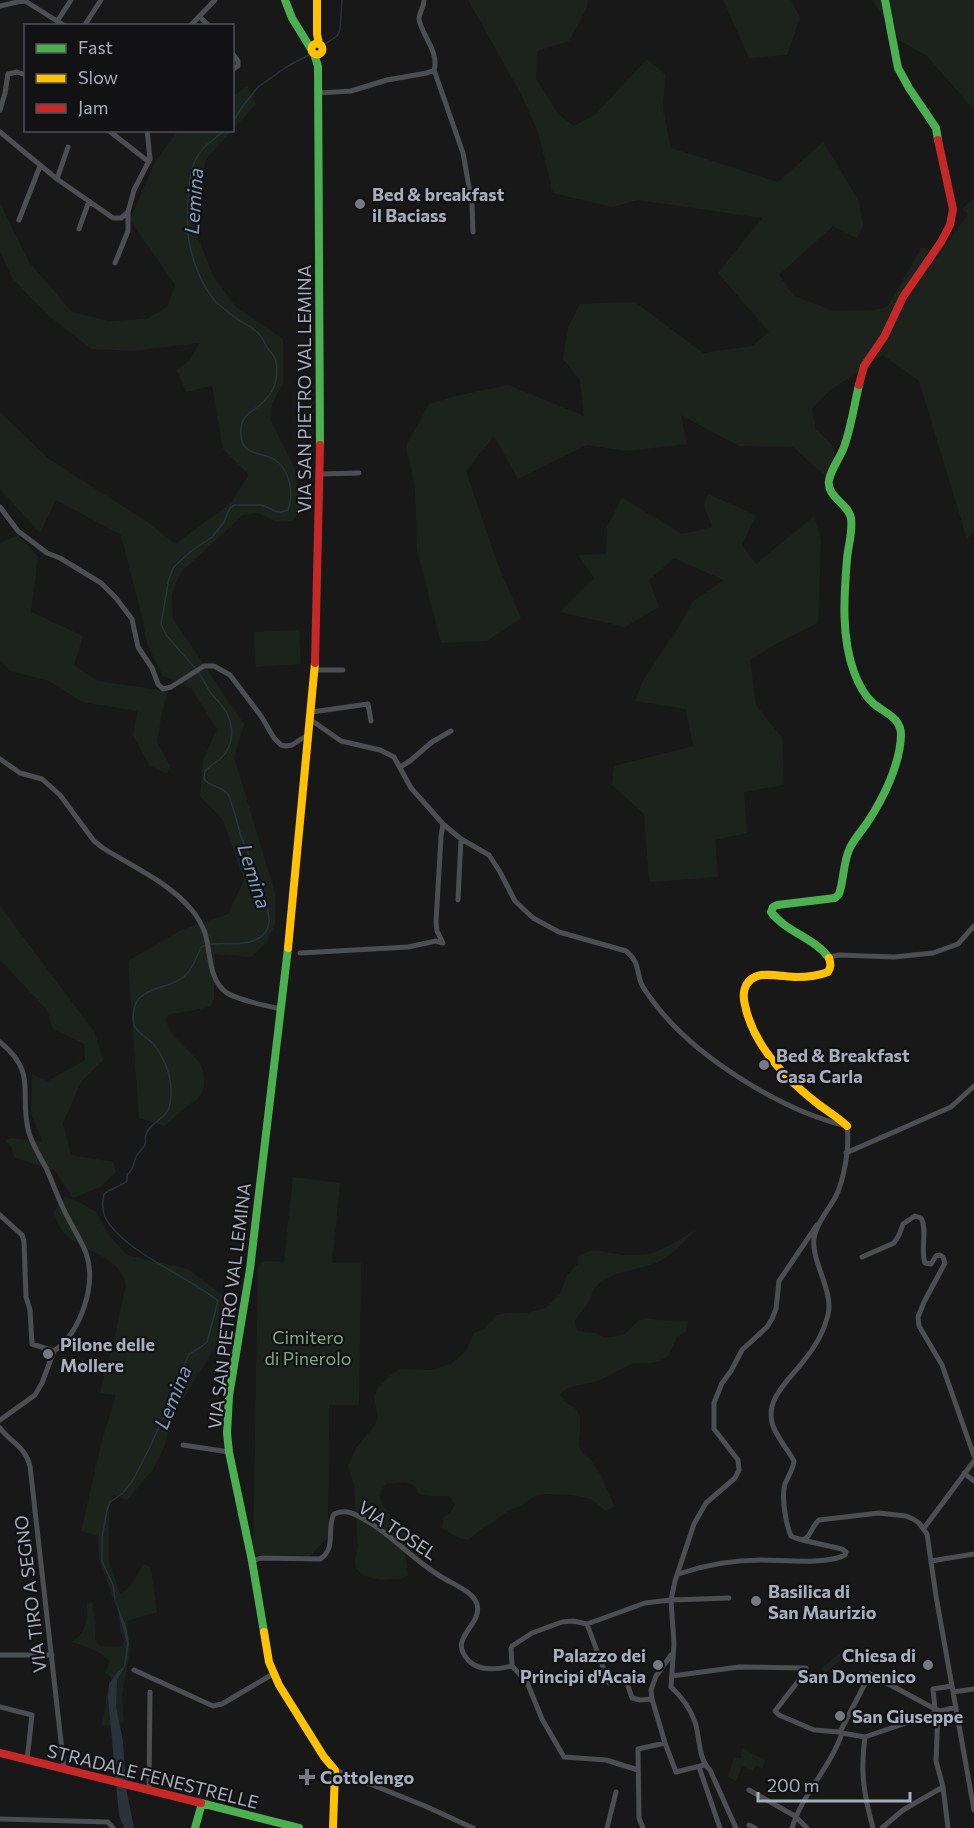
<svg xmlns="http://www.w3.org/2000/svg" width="974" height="1828" viewBox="0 0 974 1828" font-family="Commissioner,sans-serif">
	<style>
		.green { fill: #1c231d }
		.water { fill: #2a333c }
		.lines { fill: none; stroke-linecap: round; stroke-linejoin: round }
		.stream { stroke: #2a333c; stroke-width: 1.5 }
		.street { stroke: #4c4e52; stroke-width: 5 }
		.fast { stroke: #4caf50; stroke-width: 8 }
		.slow { stroke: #ffc107; stroke-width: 8 }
		.jam { stroke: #c62828; stroke-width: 8 }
		.poi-dot { fill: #767982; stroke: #121215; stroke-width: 2 }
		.labels { text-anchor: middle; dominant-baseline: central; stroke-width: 4.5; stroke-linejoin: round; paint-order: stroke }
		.poi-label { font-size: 18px; font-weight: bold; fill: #a8adbb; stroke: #121215; text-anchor: start }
		.street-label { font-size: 18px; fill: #a8adbb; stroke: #121215 }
		.park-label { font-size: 18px; fill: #7ea782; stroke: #121215 }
		.water-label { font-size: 20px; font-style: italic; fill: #7d9bb8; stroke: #121215 }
	</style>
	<rect width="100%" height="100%" fill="#181819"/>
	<path class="green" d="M468,0H588L587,8L569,41L537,51L536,78L558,114L574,126L595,115L647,59L665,74L663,110L671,148L778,182L823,142L859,201L863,226L857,238L833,226L779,275L794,296L834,311L875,310L887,307L922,247L937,257L968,214L962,209L974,198V533L967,539L919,381L883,355L829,391L812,409L816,429L835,448L830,480L793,447L739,446L681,415L687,444L627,451L587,445L518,479L494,436L466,471L498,565L521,618L487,641L441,643L417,549L415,485L406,446L429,404L456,396L508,385L584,416L580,380L563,359L568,328L580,304L635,302L703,353L752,346L769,332L718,273L762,218L638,200L612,207L553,193L538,132L521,94Z
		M723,0H791L800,18L787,55L749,58Z
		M872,0H974V110L927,56L901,41Z
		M247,86L256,104L206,159L199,198L197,235L213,276L235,306L283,339V383L272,404L271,421L294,467L301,508L293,521L277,522L258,513L243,515L180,573L172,595L173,619L244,724L234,757L275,893V925L267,942L251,957L215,954L214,999L212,1004L209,1007L179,1013L169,1014L166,1018C169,1045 208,1054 204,1083C204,1087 203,1093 200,1096C197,1100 193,1102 189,1105C181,1111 172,1119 165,1126L139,1118L128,961L181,930L228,914L244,880L223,820L200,796L203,760L217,729L191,688L163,676L147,644L142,617L121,535L56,500L40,533L0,489V412L49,459L149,523L175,544L231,503L249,475L223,449L212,386L186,392L177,370L189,361L199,343L134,351L91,349L48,315L12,278L0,251V203L29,262L72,312L108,321L147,319L168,306L175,285L130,220L155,162L176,133L180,131L232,130L233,96Z
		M708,494L756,515L742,545L756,564L814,516L821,539L818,623L781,641L750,660L756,705L782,738L784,785L744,792L747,833L715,840L718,877L649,882L644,814L612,785L614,766L693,746L686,709L635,701L644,679L677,630L693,601L724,580L674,558L649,580L659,607L625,627L560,612L594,578L578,555L606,554L607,527L622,498L682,534L712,527L704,506Z
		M18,535L38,557L31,612L83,636L74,665L97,681L168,691L162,712L157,742L170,766L167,774L150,766L133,736L137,711L82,702L49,681L10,671L0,660V543Z
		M299,630L301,664L256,667L254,632Z
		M0,906L95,1033L103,1060L81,1082L63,1123L71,1155L113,1162L116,1172L100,1187L73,1198L55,1171L14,1157L12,1148L6,1141L11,1138L43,1142L31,1114L32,1074L48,1081L85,1060L84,1044L53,1029L47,1010L0,960Z
		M293,1177L340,1183L332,1263H361L359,1405H329L328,1537L310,1556L257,1555L253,1549L258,1268L260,1264L264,1261L284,1262Z
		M65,1197L81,1203L96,1212L109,1235L127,1255L188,1269L222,1295L227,1313L222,1336L181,1402L170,1423L165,1445L152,1471L127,1500L113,1495L109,1505V1562L120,1594C133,1587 136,1575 145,1564L151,1568L157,1612L127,1621L130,1650L122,1695L124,1722L101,1726L106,1705V1696L112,1685L111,1677L105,1673L110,1662C103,1651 84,1646 72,1642C86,1633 88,1620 87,1605L92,1602L96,1629L95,1639L100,1646L121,1647L124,1641L120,1631L119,1615L99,1559L98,1536L81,1531L102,1441L116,1395L100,1393L114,1340L126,1285C121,1256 83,1252 65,1234C59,1228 56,1219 53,1212Z
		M697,1229C685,1240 673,1255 658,1262C640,1270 605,1272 594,1289C591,1295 590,1302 586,1306C582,1312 578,1315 575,1321L577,1331L596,1333L605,1338L624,1335L638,1321L647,1318L658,1320L688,1321L686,1332L677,1337L669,1355L660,1361L651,1363H633L598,1381L567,1388L560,1395L566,1403L575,1408L580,1417V1435L578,1445L583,1454L591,1460L602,1477L614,1506L606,1511L591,1499L573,1495L545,1494L535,1496L519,1507L509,1510L493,1522L484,1527L468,1540L459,1538L442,1528L443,1518L451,1512L455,1504L449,1496H428L419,1494L415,1486L406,1482L386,1484C384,1487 381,1489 381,1493C376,1507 400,1522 408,1534L405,1554L408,1575L400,1579L380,1580L362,1575L356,1568L355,1558L358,1548L354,1484L348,1466L356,1448L375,1425L378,1417L374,1397L378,1388L392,1374L400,1369L431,1370L451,1364L466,1351L474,1333L483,1330L497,1315L507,1313H527L546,1308L560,1294L567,1275L578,1264V1257C595,1245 600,1252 618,1254C627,1256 637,1255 646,1254C663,1252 682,1237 697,1229Z
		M847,1647L852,1651L825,1673L822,1668Z
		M742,1748L765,1760L762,1769L756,1765L753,1771L742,1766L736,1781L728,1777L734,1757L741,1758Z"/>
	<path class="water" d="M115,1599L126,1626L129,1643L126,1664L117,1680L116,1707L123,1741L126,1788L134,1828H124L119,1815L108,1697L109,1684L116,1674L124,1666L127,1643Z"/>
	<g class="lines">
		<path class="stream" d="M325,44L337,36L340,30L342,0
			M232,123L242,107L258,87L288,66L309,55
			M195,668L166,635L161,624L169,578L174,567L190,552L212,537L224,522L230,508L235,505H262L275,511L281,512L288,510C294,494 290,470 275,460C265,453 250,456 243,444C239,435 240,421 248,414C252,410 258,408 262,403C274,392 279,378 276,362C275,355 270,352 267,347C264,343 263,338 260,335C254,328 245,324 237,319C230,314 223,308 216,302C201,285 191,258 188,235C187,225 188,214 188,203C189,189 189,172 196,159C202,146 215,139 225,130
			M115,1599L113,1585L102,1561V1538L107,1510L110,1502L122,1494L133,1480L149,1449L162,1420L174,1401L182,1370L189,1354L201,1347L207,1342L218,1301C188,1276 122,1251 105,1217C102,1209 102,1202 104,1194C111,1188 120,1187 127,1181V1175C136,1166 132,1165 137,1155C139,1152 144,1148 145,1144C147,1140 144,1139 146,1135C149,1123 165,1120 169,1108C175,1087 168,1063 155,1046C150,1039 140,1035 135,1027C132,1022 133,1015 134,1009C138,987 168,989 182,978C192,971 196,958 201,947C219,939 241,949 259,938C264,935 268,929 269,923C271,907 248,854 241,836C237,823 234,809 229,796C224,786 211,788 204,779L205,771C210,766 215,763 220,759C236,745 234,722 223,707C219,702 214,697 210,692C206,685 203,679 198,672"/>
		<path class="street" d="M424,0C424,7 419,13 419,19C421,34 440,53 434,70L463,153L472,204L473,232
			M0,6L17,2L25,1L65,26
			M200,17L209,26
			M58,20L71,0
			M84,26L101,0
			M190,26L215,0
			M232,53L238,61V66L232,70
			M318,93L351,91L387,80L427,73L434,70
			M0,110L5,93L8,74L17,72L26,75
			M108,130L149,162
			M0,132L57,179L113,218H121L128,212L134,190L150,159L147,130
			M57,179L68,147
			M19,220L40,166
			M79,229L89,201
			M115,263L128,231V212
			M320,474L359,473
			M0,507L18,531L30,540L47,553L60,558L101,583L116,598L132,619L138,647L152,668L158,684L163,689L171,687L204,666H214L230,675L261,716L274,738L281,745L286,746L292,745L309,734
			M315,670H343
			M312,712L368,704L371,721
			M311,720L341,741L380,750L394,757L411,788L429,808L443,824L461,839L489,855L500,872L515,901L533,918L559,932L626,951C639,962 636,968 641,983C645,992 653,1001 659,1009C700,1060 785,1112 847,1126C850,1146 844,1181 835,1198C828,1210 816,1224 814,1239C811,1261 834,1291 828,1315C824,1332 813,1350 802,1363C788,1381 764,1400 773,1426C778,1439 788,1450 794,1461C793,1470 788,1476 785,1484C781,1496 786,1525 791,1536C812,1547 808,1529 819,1520L879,1513L906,1516L913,1519L919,1523L927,1534L936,1596L974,1810
			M0,759L20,773L42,779L60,795L94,841L103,848C133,867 168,882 191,909C197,916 202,925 205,933C211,952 208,980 227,993C240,1001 265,1005 280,1009
			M400,767L410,761L432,742L451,731
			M458,900L461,839
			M300,953L408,947L436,941L443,943L437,931L436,922L441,837L443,824
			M829,957L839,955L894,957L933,953L958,944L974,926
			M0,1042C39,1074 18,1093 29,1133C33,1146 41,1158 47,1170C54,1186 59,1201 67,1216C73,1228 81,1240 86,1253C97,1284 81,1332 54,1351
			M846,1153L951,1107L974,1086
			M0,1215L22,1235L24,1241L26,1297L30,1310L32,1344L54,1351
			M862,1257L894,1243L899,1235L903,1224L915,1216L921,1218C928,1230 920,1249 925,1263L931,1264L936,1256L940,1255L943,1257L945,1263L924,1302L918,1317L919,1326L942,1365L974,1456
			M0,1420L35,1395L42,1383L54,1351
			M0,1428C11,1443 25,1446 30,1466L64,1768
			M183,1445L229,1452
			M964,1473L974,1481
			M924,1528L974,1461
			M252,1561L261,1558L320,1559C337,1549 326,1528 334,1514C341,1511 349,1511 356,1515C388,1530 414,1562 445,1579C455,1585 473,1592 477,1604C483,1626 446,1638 469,1661C479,1672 499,1669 512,1666L511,1649L512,1646L532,1633L562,1622L573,1621L587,1624L645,1603L671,1600L675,1581L694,1524L706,1503L735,1478L739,1470L738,1460L714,1429V1403L722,1383L731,1371L742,1350L767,1327L772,1319L776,1309L779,1281L817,1225
			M931,1561L974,1554
			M678,1574C705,1565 732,1560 761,1560C784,1560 826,1565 845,1555L846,1552L842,1549L802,1540
			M729,1598L671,1600L674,1644L671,1687C681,1696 690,1708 695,1722C700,1737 698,1759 710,1770L736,1828
			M587,1624L609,1683L625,1677L632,1698L640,1700L652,1699
			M0,1655H52
			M671,1655L656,1676L651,1690L652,1699L665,1743L676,1772L704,1765
			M512,1666L527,1682L542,1719L564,1757L606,1760L638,1770
			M134,1670L213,1706L222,1704L273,1674
			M672,1676L739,1667L806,1668V1671L775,1711L779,1715L814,1730L840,1732
			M952,1686L933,1689L935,1709L941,1711L956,1707
			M953,1692L974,1689
			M0,1707L32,1715L27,1760
			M938,1711L936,1761L943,1787L948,1828
			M840,1732L870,1674L935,1709V1713L865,1737L842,1733
			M865,1737C860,1771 864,1795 873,1828
			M699,1767L720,1828
			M335,1770L425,1806L473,1828
			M149,1789L150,1692
			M749,1790L795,1816L807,1828
			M0,1819L108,1822L113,1828
			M749,1825L755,1828
			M607,1828L616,1792
			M643,1828L639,1818L638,1749L665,1743
			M792,1828C802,1794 831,1767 842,1733
			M882,1828L903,1810L943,1787"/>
		<path class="fast" d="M285,0L292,18L311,49
			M885,0L898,68L909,88L936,128L938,140
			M314,54L318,66L320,445
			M829,958C815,938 786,932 771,912L773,907L777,905L835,898L839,894C844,880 843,864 849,850C853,840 861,832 867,823C883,799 900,765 901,735C901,717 884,713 873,703C864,695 858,683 854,672C841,637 844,595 847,559C848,546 853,532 851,518C848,503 826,497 829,480C831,469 840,458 844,447C851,428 854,406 859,385
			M264,1632L252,1561L229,1452L227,1433L229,1396L250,1269L288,948
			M201,1803L299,1828
			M195,1828L202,1803"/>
		<path class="slow" d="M317,0V34L319,44
			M311.5 49a5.5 5.5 0 1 1 11 0a5.5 5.5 0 1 1-11 0Z
			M288,948L315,663
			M829,958C831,964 831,967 828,972C818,976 807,977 796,977C786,977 763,972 755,977C744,982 742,994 745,1005C753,1045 786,1079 818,1104C827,1111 838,1117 847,1126
			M264,1632L269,1662L279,1685L324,1757L335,1770L333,1828"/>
		<path class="jam" d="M859,385L864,366L884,337L903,297L941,242L950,225L953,209L938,140
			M315,663L320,445
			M0,1753L201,1803"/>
	</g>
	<g class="poi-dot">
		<circle cx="360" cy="204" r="6"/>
		<circle cx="764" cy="1065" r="6"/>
		<circle cx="48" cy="1354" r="6"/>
		<circle cx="756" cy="1601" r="6"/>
		<circle cx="658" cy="1665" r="6"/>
		<circle cx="928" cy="1665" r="6"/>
		<circle cx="840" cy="1716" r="6"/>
		<path d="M304 1768h6v6h6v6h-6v6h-6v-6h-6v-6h6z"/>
	</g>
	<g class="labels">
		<g class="poi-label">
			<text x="372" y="194">Bed &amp; breakfast<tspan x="372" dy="21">il Baciass</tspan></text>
			<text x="776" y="1055">Bed &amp; Breakfast<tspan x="776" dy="21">Casa Carla</tspan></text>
			<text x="60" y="1344">Pilone delle<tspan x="60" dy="21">Mollere</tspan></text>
			<text x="768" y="1591">Basilica di<tspan x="768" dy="21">San Maurizio</tspan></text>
			<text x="646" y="1655" text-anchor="end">Palazzo dei<tspan x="646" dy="21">Principi d'Acaia</tspan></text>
			<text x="916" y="1655" text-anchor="end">Chiesa di<tspan x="916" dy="21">San Domenico</tspan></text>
			<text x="852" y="1716">San Giuseppe</text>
			<text x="320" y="1777">Cottolengo</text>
		</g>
		<g class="street-label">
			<text transform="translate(304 389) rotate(-90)">VIA SAN PIETRO VAL LEMINA</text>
			<text transform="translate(229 1306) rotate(-83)">VIA SAN PIETRO VAL LEMINA</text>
			<text transform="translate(398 1530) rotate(34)">VIA TOSEL</text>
			<text transform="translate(30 1594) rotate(-97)">VIA TIRO A SEGNO</text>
			<text transform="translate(153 1776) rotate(14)">STRADALE FENESTRELLE</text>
		</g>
		<g class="park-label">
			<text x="308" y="1337">Cimitero<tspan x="308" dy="21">di Pinerolo</tspan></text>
		</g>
		<g class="water-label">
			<text transform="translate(193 201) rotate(-86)">Lemina</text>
			<text transform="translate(255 876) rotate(72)">Lemina</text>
			<text transform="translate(172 1397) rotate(-68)">Lemina</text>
		</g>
	</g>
	<rect x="24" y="24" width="210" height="108" fill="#121215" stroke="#4e5057" stroke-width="1.5"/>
	<rect x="36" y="44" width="30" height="9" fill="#4caf50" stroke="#4e5057" stroke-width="1.5"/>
	<text x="78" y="54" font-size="18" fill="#a8adbb">Fast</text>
	<rect x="36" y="74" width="30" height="9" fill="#ffc107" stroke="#4e5057" stroke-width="1.5"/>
	<text x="78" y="84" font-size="18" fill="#a8adbb">Slow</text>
	<rect x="36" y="104" width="30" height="9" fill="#c62828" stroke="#4e5057" stroke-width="1.5"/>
	<text x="78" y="114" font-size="18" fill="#a8adbb">Jam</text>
	<path d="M758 1792v9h152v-9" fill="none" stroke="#a8adbb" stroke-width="3"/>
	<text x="767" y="1792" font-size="18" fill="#a8adbb" stroke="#121215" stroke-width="4.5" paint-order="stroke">200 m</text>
</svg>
